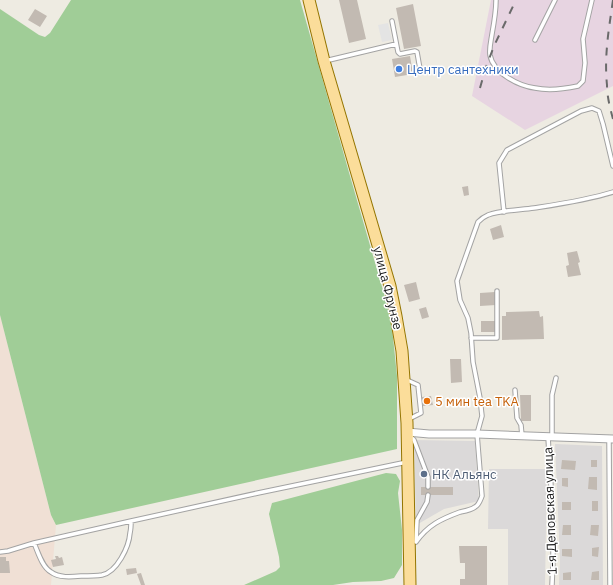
<svg xmlns="http://www.w3.org/2000/svg" width="613" height="585" viewBox="0 0 613 585" font-family="'IBM Plex Sans',sans-serif">
	<style>
		.residential { fill: #dbd9d9 }
		.industrial { fill: #e7d4e1 }
		.military { fill: #f0e0d5 }
		.forest { fill: #a0cd97 }
		.parking { fill: #e4e4e4 }
		.building { fill: #c2bab2 }
		.lines { fill: none; stroke-linecap: round; stroke-linejoin: round }
		.lane-casing { stroke: #a3a3a3; stroke-width: 5.5 }
		.street-casing { stroke: #a3a3a3; stroke-width: 9 }
		.primary-casing { stroke: #947501; stroke-width: 13 }
		.lane { stroke: #fff; stroke-width: 3.5 }
		.street { stroke: #fff; stroke-width: 7 }
		.primary { stroke: #fbdd9a; stroke-width: 11 }
		.rail { stroke: #6a6a6a; stroke-width: 2; stroke-dasharray: 8 8; stroke-linecap: butt }
		.shop-dot { fill: #3f7fe0; stroke: #fff; stroke-width: 1.5 }
		.food-dot { fill: #e8710a; stroke: #fff; stroke-width: 1.5 }
		.service-dot { fill: #5c6f8a; stroke: #fff; stroke-width: 1.5 }
		.labels { text-anchor: middle; dominant-baseline: central; stroke-width: 3; stroke-linejoin: round; paint-order: stroke }
		.shop-label { font-size: 13px; fill: #366cbe; stroke: #fff; text-anchor: start }
		.street-label { font-size: 13px; fill: #1c1c1c; stroke: #fff }
		.food-label { font-size: 13px; fill: #c56008; stroke: #fff; text-anchor: start }
		.service-label { font-size: 13px; fill: #4e5e75; stroke: #fff; text-anchor: start }
	</style>
	<rect width="100%" height="100%" fill="#eeebe2"/>
	<path class="residential" d="M414,440L475,441L479,501L444,509L418,524L416,529Z
		M555,444L602,446L603,585H559L560,560Z
		M489,469H547L545,585H508V529H488Z"/>
	<path class="industrial" d="M491,0H613V86L525,130L472,96Z"/>
	<path class="military" d="M0,315L51,515L56,525L51,585H0Z"/>
	<path class="forest" d="M71,0H300L350,176L391,318L397,376V449L56,525L51,515L0,315V9L39,35L45,37L50,33Z
		M386,473L396,474L400,481L398,493L402,530V565L394,578L381,581L353,582L333,585H244L276,571L280,567L279,557L269,514L272,503Z"/>
	<path class="parking" d="M388,23L392,40L382,42L378,25Z"/>
	<path class="building" d="M339,0H357L366,39L349,43Z
		M413,4L421,46L404,49L396,8Z
		M35,9L47,16L40,27L28,20Z
		M410,56L413,74L395,77L392,59Z
		M468,186L469,195L464,196L462,187Z
		M501,225L504,237L493,240L490,229Z
		M577,251L580,262L578,263L581,275L568,277L566,266L569,265L567,253Z
		M416,282L420,299L409,302L404,285Z
		M495,292L496,305L480,306V293Z
		M426,307L429,317L422,319L419,309Z
		M539,311L540,317L543,316L544,339L502,340V316H506V312Z
		M481,321H495L496,332H481Z
		M450,359H461L462,382L451,383Z
		M520,395H531V421H521Z
		M431,396L433,405L423,406L422,397Z
		M562,460L576,461L575,470L561,469Z
		M591,460H597V467H591Z
		M589,477H597V490L588,489Z
		M562,478H568V487L562,486Z
		M421,487H453V495H421Z
		M592,501H598V511H592Z
		M562,502H571V510H562Z
		M563,525H571V535H562Z
		M591,525H599L598,536L590,535Z
		M459,546H487V585H460V579H465V563H460Z
		M599,547L598,557L592,556V548Z
		M562,549H572V557L562,556Z
		M55,556H58L59,558L62,557L64,565L53,567L51,560L56,559Z
		M0,557H6V561H9L10,573H0Z
		M136,568L137,573L127,575L126,569Z
		M599,571V580H591L592,572Z
		M571,572V580H563V573Z
		M141,573L145,585H141L137,574Z"/>
	<g class="lines">
		<defs>
			<path id="lane" d="M496,0C496,11 494,23 492,34C491,41 489,48 490,55C493,73 519,86 535,88C549,91 564,89 578,86L583,81L585,63L583,39L592,0
				M392,21L398,52L400,54L415,51L417,52L420,69
				M535,40L555,0
				M325,61L396,44
				M504,212L499,163L507,150L581,111L592,108L599,111L603,124L613,166
				M471,338H497V291
				M407,380L418,385L421,413L409,419
				M515,390L517,418L521,425L522,436
				M410,436L414,440L428,477V487
				M548,437C551,486 555,536 552,585
				M552,437V395L556,378
				M609,440L610,585
				M416,542C428,525 441,519 460,512C465,511 471,510 475,507C479,505 480,501 482,496L477,434L482,416L480,398L473,362L471,333L468,318L460,300L457,281L478,222C481,219 483,217 488,215C502,210 519,210 534,208C560,204 588,200 613,192
				M416,542L417,520L427,502L428,495
				M34,543C38,552 42,567 51,572C59,578 71,577 81,576C88,576 96,576 102,575C117,572 129,547 130,533C131,529 131,525 131,521
				M0,552L8,551L34,543L131,521L258,493L407,462"/>
			<path id="street" d="M407,432L429,434H477L613,439"/>
			<path id="primary" d="M309,0L324,61L390,286L396,316L402,351L407,423L410,585"/>
		</defs>
		<use href="#lane" class="lane-casing"/>
		<use href="#street" class="street-casing"/>
		<use href="#primary" class="primary-casing"/>
		<use href="#lane" class="lane"/>
		<use href="#street" class="street"/>
		<use href="#primary" class="primary"/>
		<path class="rail" d="M613,0C609,28 604,56 607,85C607,96 610,108 613,119
			M480,88L486,67L494,46L516,0"/>
	</g>
	<circle class="shop-dot" cx="399" cy="69" r="4"/>
	<circle class="food-dot" cx="427" cy="401" r="4"/>
	<circle class="service-dot" cx="424" cy="474" r="4"/>
	<g class="labels">
		<g class="shop-label">
			<text x="407" y="69">Центр сантехники</text>
		</g>
		<g class="street-label">
			<text transform="translate(388 288) rotate(76)">улица Фрунзе</text>
			<text transform="translate(550 511) rotate(-92)">1-я Деповская улица</text>
		</g>
		<g class="food-label">
			<text x="435" y="401">5 мин tea TKA</text>
		</g>
		<g class="service-label">
			<text x="432" y="474">НК Альянс</text>
		</g>
	</g>
</svg>
